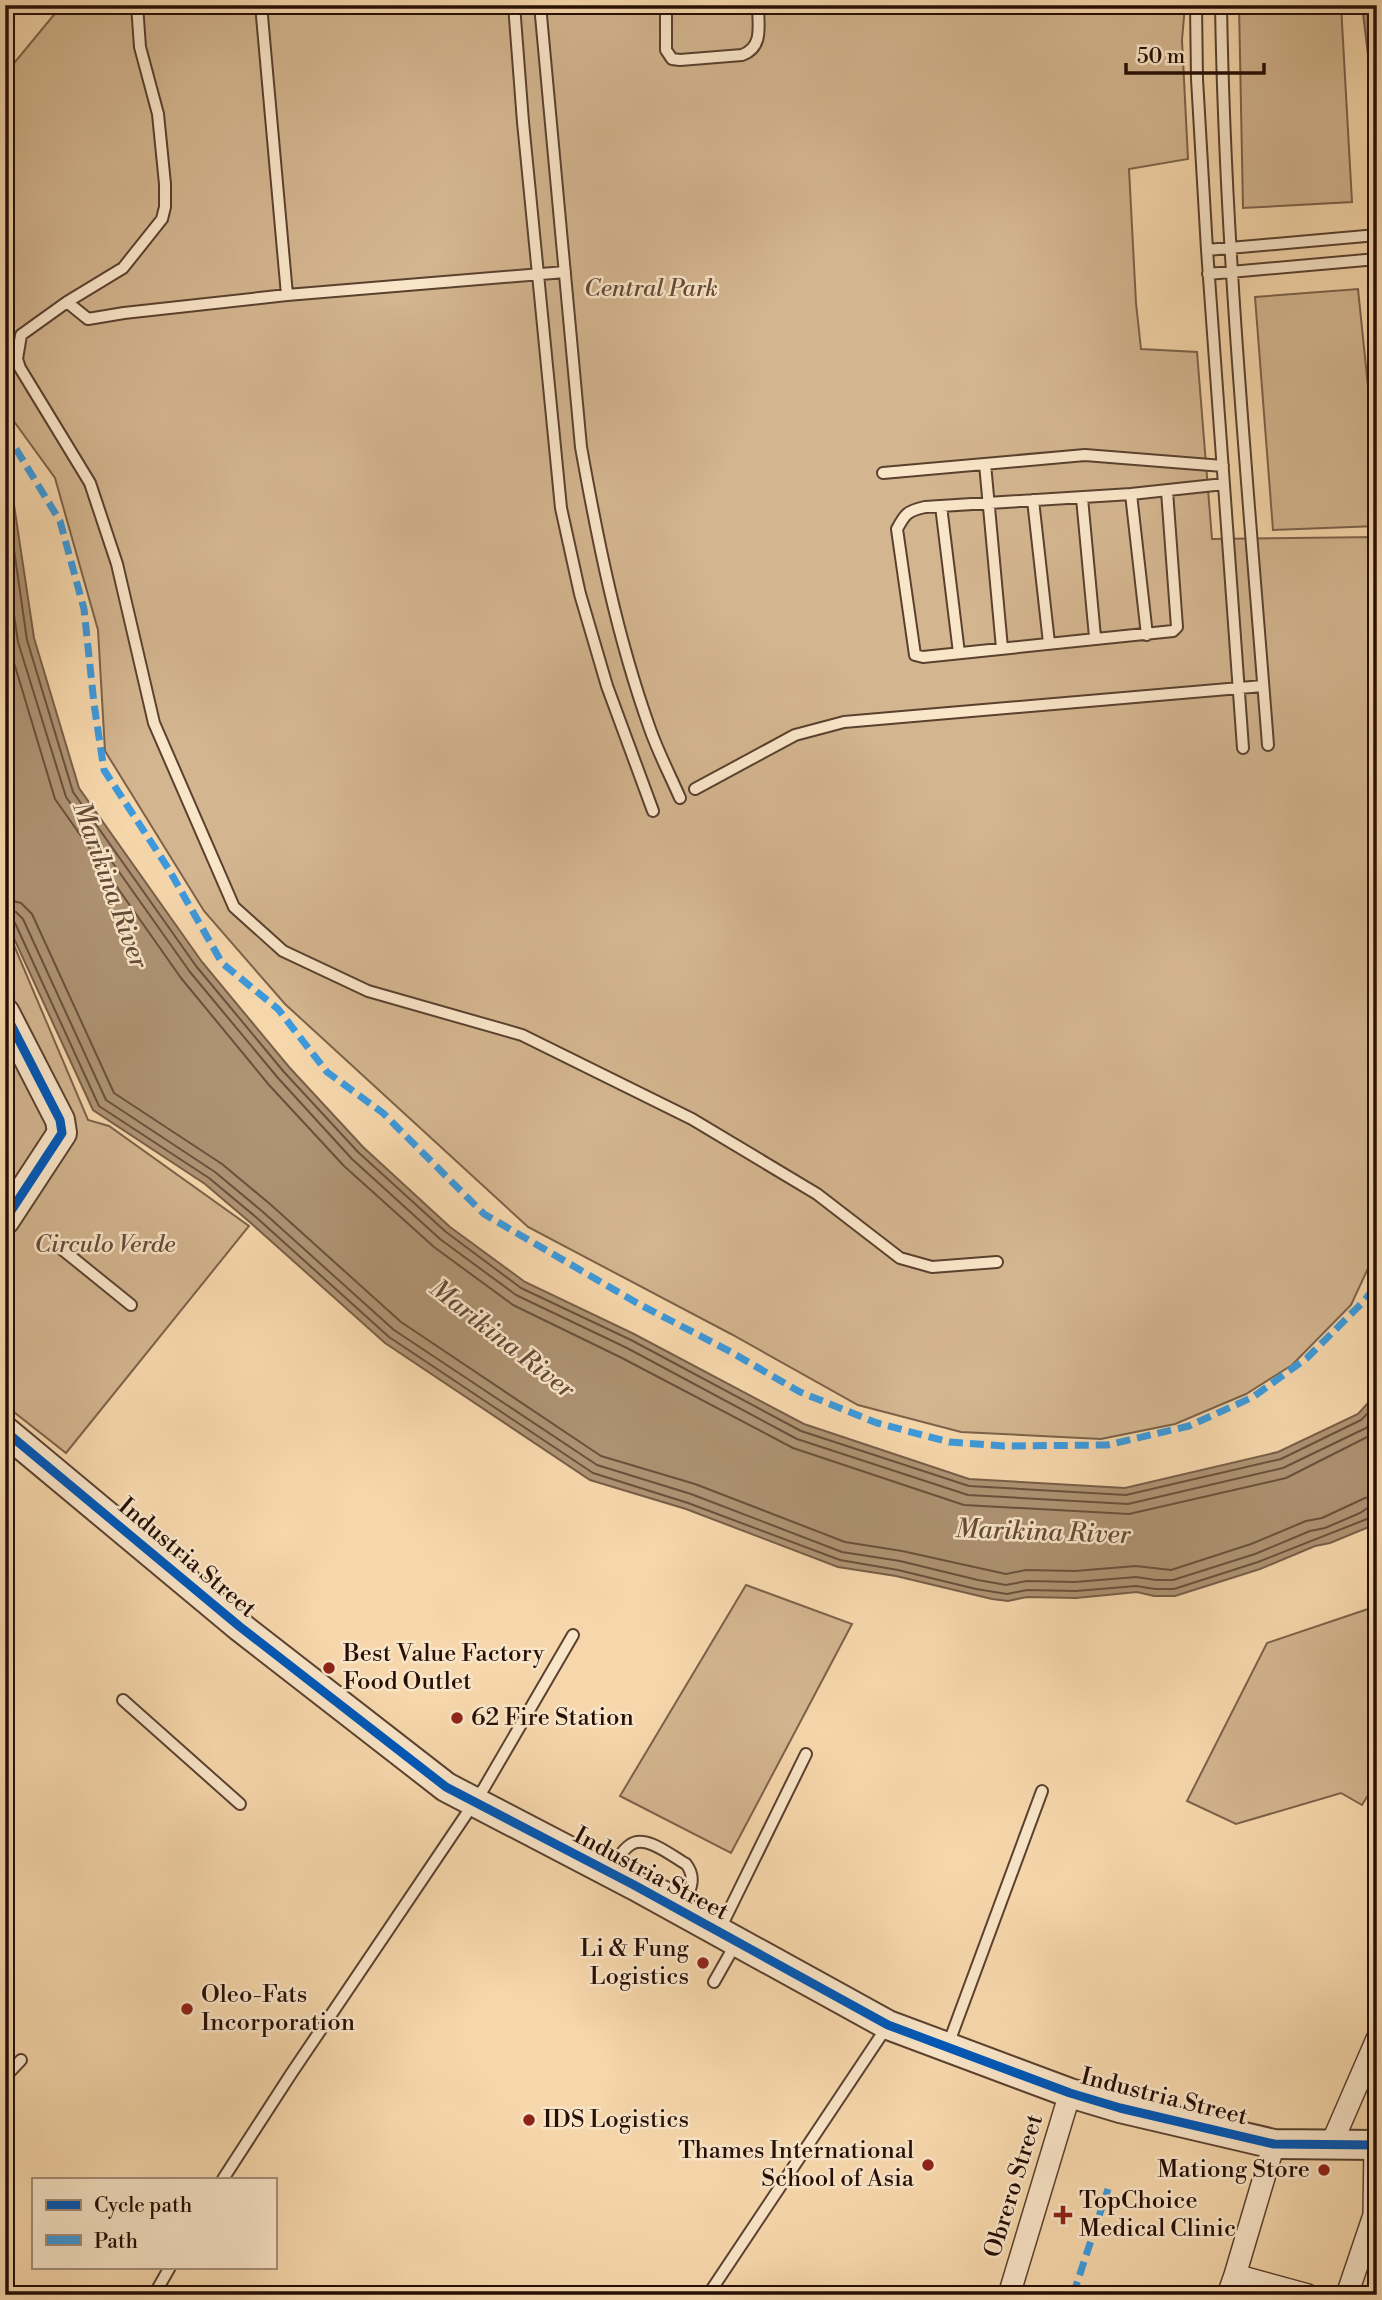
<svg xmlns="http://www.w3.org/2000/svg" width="1382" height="2300" viewBox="0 0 1382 2300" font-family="'Libre Bodoni',serif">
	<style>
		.green { fill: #d3b58f; stroke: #7c624a; stroke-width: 2 }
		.water { fill: #af9373; stroke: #785e47; stroke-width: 2 }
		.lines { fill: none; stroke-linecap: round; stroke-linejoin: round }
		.shore { stroke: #6a513c; stroke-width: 2 }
		.service-casing { stroke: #5a412f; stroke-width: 14 }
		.minor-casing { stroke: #5a412f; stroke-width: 24 }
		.tertiary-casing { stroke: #5a412f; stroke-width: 32 }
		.service { stroke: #f9e5c8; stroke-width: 10 }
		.minor { stroke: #f9e5c8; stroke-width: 21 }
		.tertiary { stroke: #f9e5c8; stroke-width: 28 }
		.quiet { stroke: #3c9add; stroke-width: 7; stroke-dasharray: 14 7; stroke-linecap: butt }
		.cycleway-casing { stroke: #f9e5c8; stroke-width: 13 }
		.cycleway { stroke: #0057b8; stroke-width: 9 }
		.poi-dot { fill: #8f2418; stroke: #f9e5c8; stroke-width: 2.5 }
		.labels { text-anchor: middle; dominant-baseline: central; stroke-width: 5; stroke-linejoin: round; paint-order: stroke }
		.park-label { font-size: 24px; font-style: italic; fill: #634936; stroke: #f9e5c8 }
		.street-label { font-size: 24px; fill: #260f06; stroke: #f9e5c8 }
		.poi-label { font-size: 24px; fill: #260f06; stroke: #f9e5c8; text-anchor: start }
		.water-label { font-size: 26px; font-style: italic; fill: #644a37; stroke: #f9e5c8 }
	</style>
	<rect width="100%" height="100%" fill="#f6d7ab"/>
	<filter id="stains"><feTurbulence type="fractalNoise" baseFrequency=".00286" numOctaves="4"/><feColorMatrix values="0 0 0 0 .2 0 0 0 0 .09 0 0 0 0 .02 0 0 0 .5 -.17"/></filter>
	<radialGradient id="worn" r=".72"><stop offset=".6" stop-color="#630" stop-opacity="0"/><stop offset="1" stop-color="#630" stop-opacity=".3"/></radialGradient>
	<path class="green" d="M62,5H1185L1182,40L1188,159L1129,169L1136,303L1141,349L1197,352L1212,539L1377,537V1249L1351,1305L1292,1365L1246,1394L1175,1424L1101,1439L961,1432L858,1405L731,1334L528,1227L285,1004L204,911L105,751L98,630L55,478L5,409V74Z
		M1239,5H1341L1352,202L1243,208Z
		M1358,289L1377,474V526L1273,530L1255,297Z
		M5,924L88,1120L109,1126L249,1226L66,1453L5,1405Z
		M746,1585L852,1624L731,1853L620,1796Z
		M1377,1606V1781L1362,1805L1341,1793L1236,1824L1187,1801L1267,1643Z"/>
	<path class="water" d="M1362,5H1377V130Z
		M5,493L14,505L34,638L79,788L202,962L289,1067L363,1147L450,1227L525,1282L634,1334L804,1424L969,1479L1125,1488L1278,1452L1358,1414L1377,1393V1520L1369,1527L1330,1543L1315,1546L1260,1569L1175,1596H1154L1137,1592L1076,1598L1027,1597L1008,1601L992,1599L896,1576L838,1567L686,1509L590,1480L385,1343L252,1224L205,1184L93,1110L5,919Z"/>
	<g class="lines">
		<path class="shore" d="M5,505L8,508L27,640L73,792L196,966L284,1072L358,1152L446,1232L521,1288L631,1340L801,1431L969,1486L1126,1495L1281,1459L1361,1420L1377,1404
			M5,553L18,642L66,797L190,972L278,1078L352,1159L440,1239L516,1295L627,1348L797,1439L968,1495L1128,1504L1283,1468L1366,1428L1377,1417
			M5,626L9,646L55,799L181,978L269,1085L344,1166L434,1247L513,1305L622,1358L793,1448L964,1505L1129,1514L1286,1478L1377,1432
			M5,899L21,903L32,914L114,1093L222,1164L270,1204L401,1322L601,1456L695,1484L845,1542L902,1551L1006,1574L1026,1570L1075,1571L1136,1566L1171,1570L1251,1544L1306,1521L1322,1518L1365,1498L1377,1496
			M5,910L16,912L23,919L106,1100L215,1172L263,1212L394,1330L597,1465L691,1494L842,1552L900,1561L978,1580L1006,1585L1027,1581L1075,1582L1136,1577L1156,1580H1173L1255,1554L1310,1531L1325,1528L1360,1513L1369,1507L1377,1506
			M5,919H11L15,923L99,1106L209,1178L257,1218L389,1337L593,1473L688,1503L840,1560L898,1570L976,1589L1007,1594L1027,1590L1076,1591L1136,1586L1155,1589H1174L1258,1562L1377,1515"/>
		<defs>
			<path id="service" d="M137,5L140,47L158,114L165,184V207L162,219L123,268L67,302L21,335L17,359L20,368L90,483L117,564L154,723L234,907L283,951L368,991L522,1035L692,1119L817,1194L900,1258L932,1267L997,1262
				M261,5L287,295
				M514,5L523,122L561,508L580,594L607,686L653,811
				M540,5L581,447C598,542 617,637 650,729C658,752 670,775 680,798
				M666,5V50L672,59L680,60L742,55C764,47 758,25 758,5
				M1196,5L1197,79L1207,250L1243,748
				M1221,5C1225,252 1249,499 1268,745
				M1207,250L1377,235
				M1208,274L1377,259
				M67,302L88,319L124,313L287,295L565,272
				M985,464L1002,648
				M883,473L1085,455L1223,466
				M1167,491L1177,627L1173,631L923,657L915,655L897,529C905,514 907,511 925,507L1131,494L1224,484
				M1131,494L1147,635
				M1082,498L1095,637
				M1033,500L1049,643
				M941,506L959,653
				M695,789L795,735L844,722L1263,686
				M63,1250L131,1305
				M123,1700L240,1804
				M608,1871C615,1863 621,1851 630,1845C645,1833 673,1857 686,1864C698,1879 689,1894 680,1908
				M658,1883L687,1897
				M719,1931L806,1754
				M714,1982L736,1943
				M948,2045L1042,1791
				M5,2077L21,2060
				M223,2179L291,2074L484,1788L573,1635
				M154,2295L170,2267
				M708,2295L888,2025"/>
			<path id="minor" d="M1331,2145L1377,2039
				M1235,2275L1308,2295
				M1009,2295L1070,2093
				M1228,2295L1235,2275L1274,2144
				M1347,2295L1374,2215L1375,2145"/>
			<path id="tertiary" d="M5,1013L60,1120L62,1133L5,1220
				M5,1431L239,1626L446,1787L634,1885L888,2025L1070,2093L1120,2108L1274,2144L1377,2145"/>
		</defs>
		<use href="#service" class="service-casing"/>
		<use href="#minor" class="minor-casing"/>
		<use href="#tertiary" class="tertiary-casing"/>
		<use href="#service" class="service"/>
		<use href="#minor" class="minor"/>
		<use href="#tertiary" class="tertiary"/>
		<path class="quiet" d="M5,431L60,521L84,609L94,704L104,770L168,868L222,963L278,1009L327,1072L383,1113L484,1214L637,1303L731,1352L800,1392L877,1423L949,1442L1004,1446L1107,1445L1189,1426L1253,1397L1307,1358L1365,1300L1377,1284
			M1073,2295L1108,2189"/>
		<defs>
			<path id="cycleway" d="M5,1013L60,1120L62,1133L5,1220
				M5,1431L239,1626L446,1787L634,1885L888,2025L1070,2093L1120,2108L1274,2144L1377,2145"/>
		</defs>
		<use href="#cycleway" class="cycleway-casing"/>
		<use href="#cycleway" class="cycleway"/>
	</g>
	<g class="poi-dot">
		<circle cx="329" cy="1668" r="7"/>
		<circle cx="457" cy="1718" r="7"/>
		<circle cx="703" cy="1963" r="7"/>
		<circle cx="187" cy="2009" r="7"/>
		<circle cx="529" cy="2120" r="7"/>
		<circle cx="928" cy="2165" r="7"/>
		<circle cx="1324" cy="2170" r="7"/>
		<path d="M1059.5 2204.5h7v7h7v7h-7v7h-7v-7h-7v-7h7z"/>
	</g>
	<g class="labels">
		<g class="park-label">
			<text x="651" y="289">Central Park</text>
			<text x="105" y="1245">Circulo Verde</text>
		</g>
		<g class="street-label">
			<text transform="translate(187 1558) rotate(40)">Industria Street</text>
			<text transform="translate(651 1874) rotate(28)">Industria Street</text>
			<text transform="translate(1164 2097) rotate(14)">Industria Street</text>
			<text transform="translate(1014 2186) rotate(-73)">Obrero Street</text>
		</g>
		<g class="poi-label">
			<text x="343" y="1654">Best Value Factory<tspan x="343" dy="28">Food Outlet</tspan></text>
			<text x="471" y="1718">62 Fire Station</text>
			<text x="689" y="1949" text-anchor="end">Li &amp; Fung<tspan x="689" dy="28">Logistics</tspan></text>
			<text x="201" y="1995">Oleo-Fats<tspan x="201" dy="28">Incorporation</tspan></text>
			<text x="543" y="2120">IDS Logistics</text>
			<text x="914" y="2151" text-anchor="end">Thames International<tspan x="914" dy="28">School of Asia</tspan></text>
			<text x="1310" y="2170" text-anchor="end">Mationg Store</text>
			<text x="1079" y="2201">TopChoice<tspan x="1079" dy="28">Medical Clinic</tspan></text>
		</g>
		<g class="water-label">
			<text transform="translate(110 885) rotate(70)">Marikina River</text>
			<text transform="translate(502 1339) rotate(38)">Marikina River</text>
			<text transform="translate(1043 1532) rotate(2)">Marikina River</text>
		</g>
	</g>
	<rect width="1382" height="2300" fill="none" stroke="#f6d7ab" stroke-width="28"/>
	<rect x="7" y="7" width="1368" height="2286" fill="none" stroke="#260f06" stroke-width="3.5"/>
	<rect x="14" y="14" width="1354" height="2272" fill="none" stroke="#260f06" stroke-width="2"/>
	<rect x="32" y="2178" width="245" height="91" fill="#f9e5c8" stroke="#a58f7a" stroke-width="2"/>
	<rect x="46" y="2200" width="35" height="10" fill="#0057b8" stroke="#a58f7a" stroke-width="2"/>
	<text x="94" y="2212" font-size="21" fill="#260f06">Cycle path</text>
	<rect x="46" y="2235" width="35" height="10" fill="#3c9add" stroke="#a58f7a" stroke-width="2"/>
	<text x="94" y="2248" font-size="21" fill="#260f06">Path</text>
	<path d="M1126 63v10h138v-10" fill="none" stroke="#260f06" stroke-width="3.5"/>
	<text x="1137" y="63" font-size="21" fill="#260f06" stroke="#f9e5c8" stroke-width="5" paint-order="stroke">50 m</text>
	<rect width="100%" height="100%" filter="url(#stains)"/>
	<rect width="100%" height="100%" fill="url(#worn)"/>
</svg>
